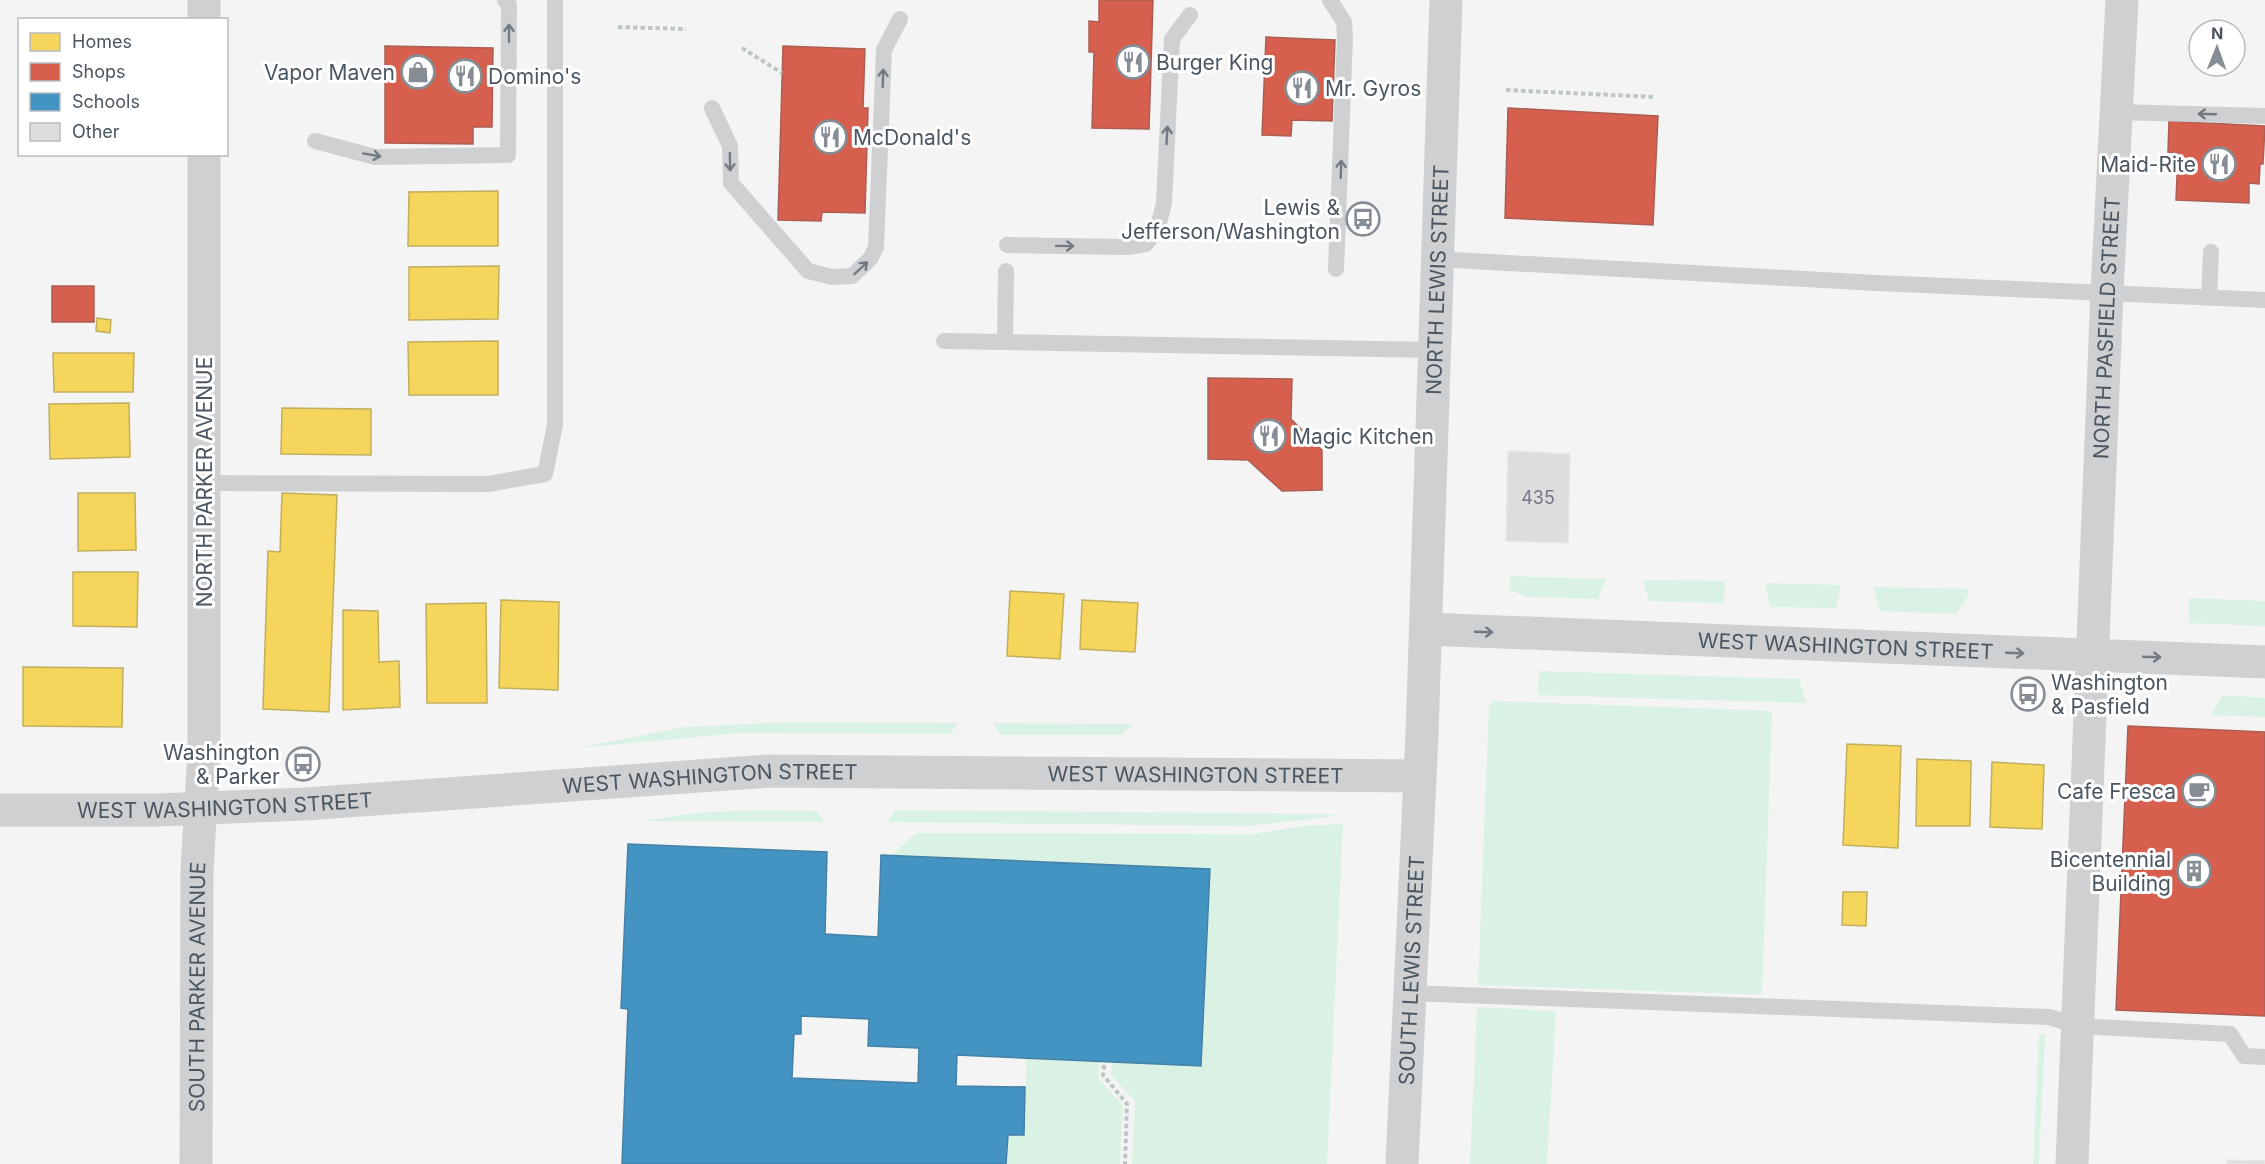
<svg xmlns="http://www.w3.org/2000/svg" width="2265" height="1164" viewBox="0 0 2265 1164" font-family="Inter,sans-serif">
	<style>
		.green { fill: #d9f2e3 }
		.homes { fill: #f6d55c; stroke: #c2af5e; stroke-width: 1.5 }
		.shops { fill: #d6604d; stroke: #ac5d53; stroke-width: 1.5 }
		.schools { fill: #4393c3; stroke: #4581a6; stroke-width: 1.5; fill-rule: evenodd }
		.building { fill: #ddddde; stroke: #e5e6e7; stroke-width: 1.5 }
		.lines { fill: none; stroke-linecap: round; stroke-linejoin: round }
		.path { stroke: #bcc7c4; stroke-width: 4; stroke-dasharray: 4.5 3; stroke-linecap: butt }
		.service { stroke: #ced0d2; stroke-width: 16 }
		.minor { stroke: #ced0d2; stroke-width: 33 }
		.tertiary { stroke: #ced0d2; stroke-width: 33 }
		.oneway { stroke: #727b83 }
		.labels { text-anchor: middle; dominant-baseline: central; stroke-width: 6; stroke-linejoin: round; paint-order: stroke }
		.number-label { font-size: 18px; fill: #707881 }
		.poi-label { font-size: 21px; fill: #4a5661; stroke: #fff; text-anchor: start }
		.street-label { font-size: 21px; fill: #4a5661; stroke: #fff }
	</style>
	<rect width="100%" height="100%" fill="#f4f4f4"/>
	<path class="green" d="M1511,576L1606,579L1598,599L1528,597L1509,590Z
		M1643,580L1725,581L1724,603L1649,601Z
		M1765,583L1841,585L1836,608L1770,607Z
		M1874,587L1968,589V596L1956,614L1879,611Z
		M2189,598L2265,601V626L2189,623Z
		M1539,671L1799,679L1806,703L1538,695Z
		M2222,695L2265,698V717L2211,715Z
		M1494,701L1772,711L1762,995L1478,985L1489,706Z
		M790,722L958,723L950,734L740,733L578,748L684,727Z
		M993,723L1132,724L1123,735H1001Z
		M758,810L817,811L824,822L643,821L695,813Z
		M895,810L1327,814L1337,816L1247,826L888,822Z
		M1343,824L1327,1164H1132L1135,1101L1111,1075L1112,1063L1202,1067L1211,869L891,855L916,833L1252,834L1304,826Z
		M1477,1007L1556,1011L1547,1164H1470Z
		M2039,1034H2045L2039,1164H2033Z
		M1026,1059L1099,1062L1098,1078L1123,1106L1120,1164H1007L1008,1135H1025Z"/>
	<path class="homes" d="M498,191V246H408L409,192Z
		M499,266L498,319L409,320V267Z
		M97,318L111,320L110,333L96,331Z
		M498,341V395H409L408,342Z
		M53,353H134L133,392H54Z
		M129,403L130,457L50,459L49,404Z
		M282,408L371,409V455L281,454Z
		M78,493H135L136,550L78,551Z
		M282,493L337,495L329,712L263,709L268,551L280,552Z
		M73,572H138L137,627L73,626Z
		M1010,591L1064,594L1060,659L1007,656Z
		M501,600L559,602L558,690L499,688Z
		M1082,600L1138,603L1135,652L1080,649Z
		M486,603L487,703H427L426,604Z
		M343,610L378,611L379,662L399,661L400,707L343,710Z
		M23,667L123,668L122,727L23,726Z
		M1847,744L1901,746L1898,848L1843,845Z
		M1917,759L1971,761L1970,826H1916Z
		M1992,762L2044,765L2042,829L1990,827Z
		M1843,892H1867L1866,926L1842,925Z"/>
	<path class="shops" d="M1099,0H1153L1149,129L1092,128L1094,52H1089V21L1099,22Z
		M1266,37L1335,40L1332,121L1292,120L1291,136L1262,135Z
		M385,46L493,48L492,127H473V144L385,143Z
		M783,46L865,49L863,108H868L865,213L822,212L821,221L778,220Z
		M1508,108L1658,116L1653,225L1505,218Z
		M2169,121L2265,126L2263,164H2260L2259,184L2249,183V203L2176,200L2178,153L2168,152Z
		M52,286H94V322H52Z
		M1208,378L1292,379L1291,419L1322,450V490L1282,491L1248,460L1208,459Z
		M2128,726L2265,732V1016L2116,1010Z"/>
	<path class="schools" d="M628,844L827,852L825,934L878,937L881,855L1210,869L1201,1066L957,1055L956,1086L1025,1087L1024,1135H1008L1006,1164H622L628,1009L621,1008ZM801,1016L869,1019L868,1046L919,1048L918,1083L792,1078L794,1034H801Z"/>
	<path class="building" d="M1508,451L1570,454L1568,543L1506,541Z
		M2227,1160L2265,1161V1164H2227Z"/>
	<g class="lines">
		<path class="path" d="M618,27L686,29
			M742,48L782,73
			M1506,90L1655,97
			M1104,1065L1103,1075L1127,1104L1125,1164"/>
		<path class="service" d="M1330,0L1344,22L1345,37L1336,269
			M712,108L730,146L731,183L808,271L832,277L852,276L870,259L876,247L884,50L900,19
			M2116,112L2265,116
			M315,141L375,157L508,155L509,5L505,0
			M1007,245L1127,247L1146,244L1158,227L1164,203L1172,39L1190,15
			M1436,259L1877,283L2265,300
			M2209,298L2211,252
			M944,341L1433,350
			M1005,342L1006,271
			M204,483L488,484L545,474L555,425V0
			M1409,993L2049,1017L2078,1026L2230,1034L2244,1056L2265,1057"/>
		<g class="minor">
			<path d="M204,0V20"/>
			<path id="s1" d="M1426,629L2265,662"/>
			<path id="s2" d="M196,1164L197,870L204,753V154"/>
			<path id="s3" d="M1402,1164L1422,734L1446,0"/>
			<path id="s4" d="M2072,1164L2107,291L2122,0"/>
		</g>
		<path class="tertiary" id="s5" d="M0,810H158L305,804L769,771L1419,776"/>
	</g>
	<defs><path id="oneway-shaft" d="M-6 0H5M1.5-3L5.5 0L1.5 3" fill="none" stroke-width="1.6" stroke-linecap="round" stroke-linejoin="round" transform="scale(1.5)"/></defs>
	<g class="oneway">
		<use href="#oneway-shaft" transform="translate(509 33) rotate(-90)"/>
		<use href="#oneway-shaft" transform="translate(883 78) rotate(-88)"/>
		<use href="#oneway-shaft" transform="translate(2207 114) rotate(-178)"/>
		<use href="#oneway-shaft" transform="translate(1167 135) rotate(-87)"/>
		<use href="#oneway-shaft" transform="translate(372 155) rotate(10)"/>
		<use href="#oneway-shaft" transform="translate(730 162) rotate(89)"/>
		<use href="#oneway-shaft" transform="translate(1341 169) rotate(-88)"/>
		<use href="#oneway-shaft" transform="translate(1065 246) rotate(1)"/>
		<use href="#oneway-shaft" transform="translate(861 268) rotate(-43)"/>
		<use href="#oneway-shaft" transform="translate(1484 632) rotate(2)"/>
		<use href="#oneway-shaft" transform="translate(2015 653) rotate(2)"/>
		<use href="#oneway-shaft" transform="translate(2152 657) rotate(2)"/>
	</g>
	<defs>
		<symbol id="restaurant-ring" viewBox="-11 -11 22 22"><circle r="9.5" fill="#fff" stroke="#868d94" stroke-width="1.5"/><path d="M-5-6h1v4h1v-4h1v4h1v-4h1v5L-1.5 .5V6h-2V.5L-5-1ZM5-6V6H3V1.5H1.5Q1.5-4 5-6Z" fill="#868d94"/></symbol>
		<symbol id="shop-ring" viewBox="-11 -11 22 22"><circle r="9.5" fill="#fff" stroke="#868d94" stroke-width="1.5"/><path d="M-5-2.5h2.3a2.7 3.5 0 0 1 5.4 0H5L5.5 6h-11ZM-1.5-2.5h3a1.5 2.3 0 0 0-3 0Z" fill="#868d94"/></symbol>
		<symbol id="bus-ring" viewBox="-11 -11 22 22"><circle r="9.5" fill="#fff" stroke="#868d94" stroke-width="1.5"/><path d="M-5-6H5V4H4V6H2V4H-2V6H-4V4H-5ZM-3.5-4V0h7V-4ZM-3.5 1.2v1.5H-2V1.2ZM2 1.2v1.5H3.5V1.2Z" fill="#868d94"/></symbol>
		<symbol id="cafe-ring" viewBox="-11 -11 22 22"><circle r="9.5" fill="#fff" stroke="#868d94" stroke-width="1.5"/><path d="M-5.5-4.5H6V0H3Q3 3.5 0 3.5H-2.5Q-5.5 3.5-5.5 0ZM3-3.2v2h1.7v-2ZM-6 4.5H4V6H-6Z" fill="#868d94"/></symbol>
		<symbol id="building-ring" viewBox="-11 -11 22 22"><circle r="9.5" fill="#fff" stroke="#868d94" stroke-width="1.5"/><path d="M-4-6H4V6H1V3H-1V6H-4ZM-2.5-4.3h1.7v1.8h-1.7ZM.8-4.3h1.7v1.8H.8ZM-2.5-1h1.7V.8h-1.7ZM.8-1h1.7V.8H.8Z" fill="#868d94"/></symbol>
	</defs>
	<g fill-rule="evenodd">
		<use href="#restaurant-ring" x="1114" y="43" width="38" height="38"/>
		<use href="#shop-ring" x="399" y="53" width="38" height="38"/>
		<use href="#restaurant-ring" x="446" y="57" width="38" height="38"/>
		<use href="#restaurant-ring" x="1283" y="69" width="38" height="38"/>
		<use href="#restaurant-ring" x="811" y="118" width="38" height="38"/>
		<use href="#restaurant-ring" x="2200" y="145" width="38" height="38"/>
		<use href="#bus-ring" x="1344" y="200" width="38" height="38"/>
		<use href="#restaurant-ring" x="1250" y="417" width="38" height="38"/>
		<use href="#bus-ring" x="2009" y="675" width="38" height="38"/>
		<use href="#bus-ring" x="284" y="745" width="38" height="38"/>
		<use href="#cafe-ring" x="2180" y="772" width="38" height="38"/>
		<use href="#building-ring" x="2175" y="852" width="38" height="38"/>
	</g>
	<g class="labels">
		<g class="number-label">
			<text x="1538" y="497">435</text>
		</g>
		<g class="poi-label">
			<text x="1156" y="62">Burger King</text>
			<text x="395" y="72" text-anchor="end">Vapor Maven</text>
			<text x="488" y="76">Domino's</text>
			<text x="1325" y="88">Mr. Gyros</text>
			<text x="853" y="137">McDonald's</text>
			<text x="2196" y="164" text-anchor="end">Maid-Rite</text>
			<text x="1340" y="207" text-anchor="end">Lewis &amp;<tspan x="1340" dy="24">Jefferson/Washington</tspan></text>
			<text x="1292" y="436">Magic Kitchen</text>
			<text x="2051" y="682">Washington<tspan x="2051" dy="24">&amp; Pasfield</tspan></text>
			<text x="280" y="752" text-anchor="end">Washington<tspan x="280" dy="24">&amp; Parker</tspan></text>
			<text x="2176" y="791" text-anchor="end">Cafe Fresca</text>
			<text x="2171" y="859" text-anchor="end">Bicentennial<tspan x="2171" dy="24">Building</tspan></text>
		</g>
		<g class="street-label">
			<text stroke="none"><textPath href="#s3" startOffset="885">NORTH LEWIS STREET</textPath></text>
			<text stroke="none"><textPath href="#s4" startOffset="837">NORTH PASFIELD STREET</textPath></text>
			<text transform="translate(204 482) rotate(-90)">NORTH PARKER AVENUE</text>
			<text stroke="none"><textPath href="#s1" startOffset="420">WEST WASHINGTON STREET</textPath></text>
			<text stroke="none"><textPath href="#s5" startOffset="1197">WEST WASHINGTON STREET</textPath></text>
			<text stroke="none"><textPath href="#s5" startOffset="711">WEST WASHINGTON STREET</textPath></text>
			<text stroke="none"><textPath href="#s5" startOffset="225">WEST WASHINGTON STREET</textPath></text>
			<text stroke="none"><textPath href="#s3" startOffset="194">SOUTH LEWIS STREET</textPath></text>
			<text stroke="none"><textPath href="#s2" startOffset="177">SOUTH PARKER AVENUE</textPath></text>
		</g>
	</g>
	<rect x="18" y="18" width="210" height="138" fill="#ffffff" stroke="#b7bbc0" stroke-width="1.5"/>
	<rect x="30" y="33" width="30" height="18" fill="#f6d55c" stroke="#b7bbc0" stroke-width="1.5"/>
	<text x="72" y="48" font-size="18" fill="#4a5661">Homes</text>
	<rect x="30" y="63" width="30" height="18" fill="#d6604d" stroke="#b7bbc0" stroke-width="1.5"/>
	<text x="72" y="78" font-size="18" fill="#4a5661">Shops</text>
	<rect x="30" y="93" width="30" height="18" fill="#4393c3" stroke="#b7bbc0" stroke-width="1.5"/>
	<text x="72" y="108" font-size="18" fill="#4a5661">Schools</text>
	<rect x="30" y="123" width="30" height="18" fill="#ddddde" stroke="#b7bbc0" stroke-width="1.5"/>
	<text x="72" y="138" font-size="18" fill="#4a5661">Other</text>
	<g transform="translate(2217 48) rotate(1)"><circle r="28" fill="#ffffff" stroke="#b7bbc0" stroke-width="1.5"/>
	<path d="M0-4.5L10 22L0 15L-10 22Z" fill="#868d94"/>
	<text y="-9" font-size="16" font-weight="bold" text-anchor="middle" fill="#4a5661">N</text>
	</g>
</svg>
